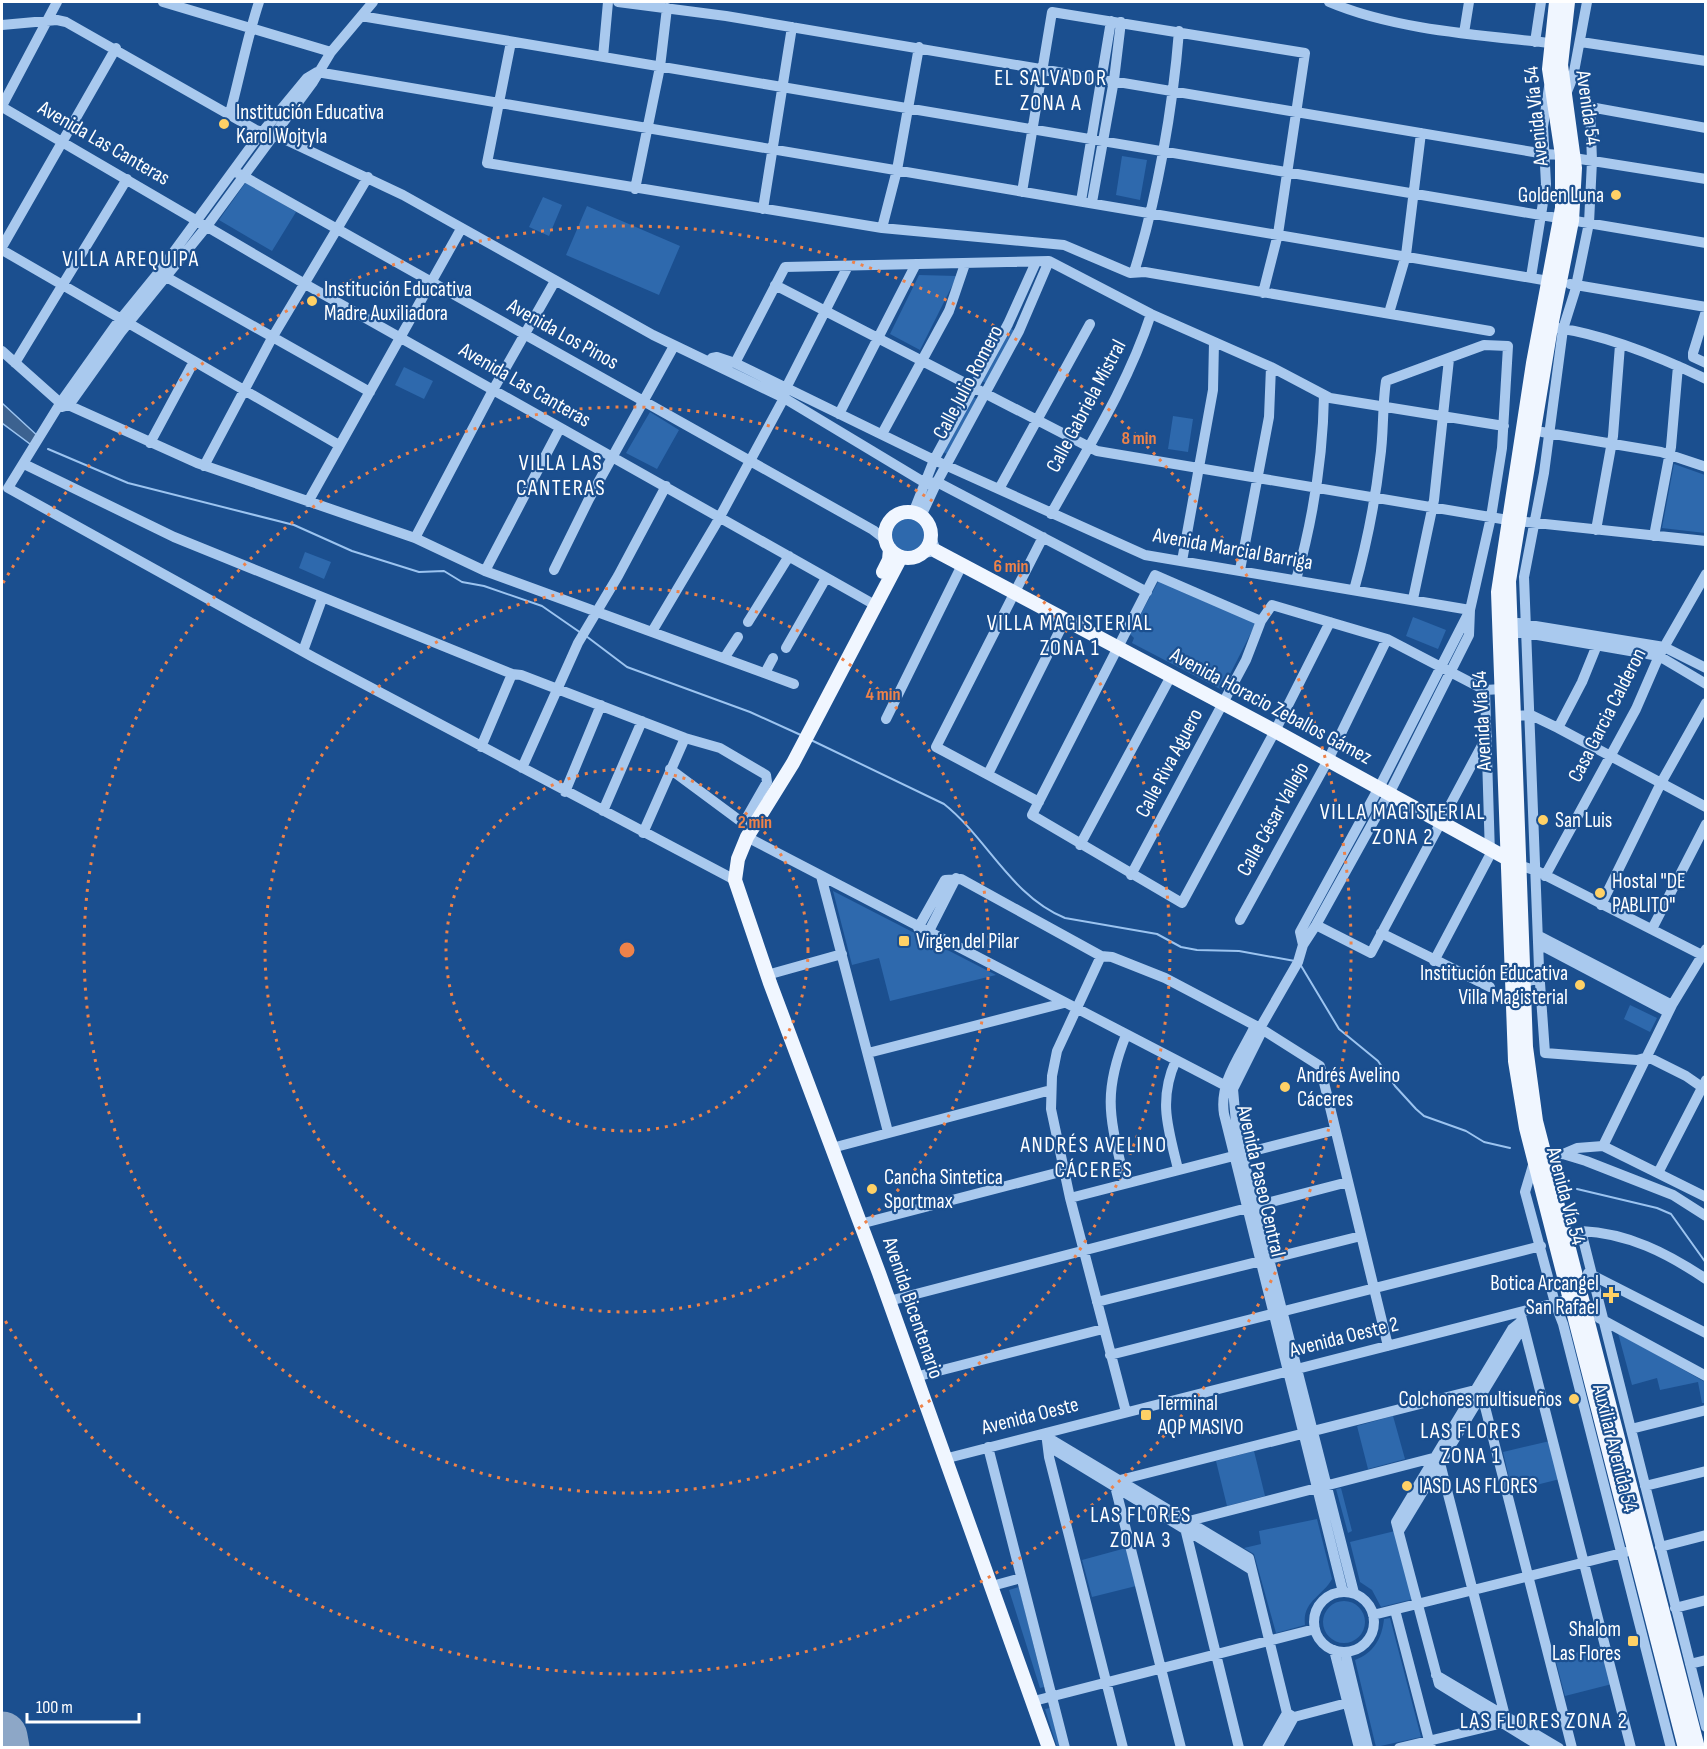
<svg xmlns="http://www.w3.org/2000/svg" width="1707" height="1749" viewBox="0 0 1707 1749" font-family="'Sofia Sans Condensed',sans-serif">
	<style>
		.green { fill: #2e69ad }
		.water { fill: #3c6290; stroke: #9cc4f0; stroke-width: 1.5 }
		.lines { fill: none; stroke-linecap: round; stroke-linejoin: round }
		.stream { stroke: #9cc4f0; stroke-width: 2 }
		.runway { stroke: #8da7c7; stroke-width: 51 }
		.minor { stroke: #a9c9ee; stroke-width: 10 }
		.major { stroke: #f0f6ff; stroke-width: 14 }
		.ring { fill: none; stroke: #ee8249; stroke-width: 3; stroke-dasharray: 3 6 }
		.poi-dot { fill: #ffd166; stroke: #1b4f8f; stroke-width: 2 }
		.labels { text-anchor: middle; dominant-baseline: central; stroke-width: 4.5; stroke-linejoin: round; paint-order: stroke }
		.street-label { font-size: 21px; fill: #fff; stroke: #1b4f8f }
		.poi-label { font-size: 21px; fill: #fff; stroke: #1b4f8f; text-anchor: start }
		.neighbourhood-label { font-size: 22px; letter-spacing: 1.5px; fill: #fff; stroke: #1b4f8f }
		.centre { fill: #ee8249; stroke: #1b4f8f; stroke-width: 3 }
		.ring-label { font-size: 18px; text-anchor: middle; font-weight: bold; fill: #ee8249; stroke: #1b4f8f; stroke-width: 4.5; stroke-linejoin: round; paint-order: stroke }
	</style>
	<rect width="100%" height="100%" fill="#1b4f8f"/>
	<path class="green" d="M1122,156L1147,160L1140,200L1116,195Z
		M246,182L296,212L272,251L219,220Z
		M543,197L562,205L549,236L529,227Z
		M587,206L680,246L659,295L566,255Z
		M919,275L957,276L920,350L890,334Z
		M1010,328L1015,331L986,383L982,381Z
		M404,367L433,381L424,399L395,385Z
		M973,397L977,399L947,454L943,452Z
		M650,412L679,430L657,469L626,453Z
		M1173,416L1193,419L1188,452L1168,449Z
		M1674,464L1705,475V533L1662,528Z
		M890 535a18 18 0 1 1 36 0a18 18 0 1 1-36 0Z
		M305,552L331,562L324,579L299,568Z
		M1159,580L1256,623L1222,690L1132,643L1134,638L1130,634Z
		M1413,617L1446,630L1438,649L1406,636Z
		M833,891L996,975L890,1001L879,958L852,965Z
		M1630,1005L1657,1018L1650,1032L1624,1019Z
		M1618,1333L1705,1382V1403H1702L1698,1382L1660,1390L1657,1378L1632,1385Z
		M1393,1416L1405,1459L1368,1469L1357,1426Z
		M1550,1441L1560,1479L1512,1491L1503,1452Z
		M1254,1451L1265,1496L1227,1506L1216,1461Z
		M1341,1488L1352,1531L1348,1533L1336,1489Z
		M1317,1519L1332,1579C1323,1596 1302,1601 1305,1625L1276,1633L1254,1554L1244,1548L1261,1544L1259,1531Z
		M1395,1531L1413,1599L1381,1607L1372,1590L1360,1582L1350,1542Z
		M1126,1548L1136,1586L1092,1597L1082,1560Z
		M1019,1587L1044,1687L1040,1688L1009,1590Z
		M1323 1622a21 21 0 1 1 42 0a21 21 0 1 1-42 0Z
		M1390,1618L1421,1737L1376,1747L1355,1660C1374,1653 1382,1638 1384,1619Z
		M1602,1646L1612,1684L1565,1696L1555,1658Z
		M1050,1708L1060,1747H1057L1045,1709Z"/>
	<path class="water" d="M2,403L40,438L34,447L2,423Z"/>
	<g class="lines">
		<path class="stream" d="M48,449L128,483L294,525L352,551L419,572L444,571L462,582L484,586L542,606L581,633
			M586,636L627,667L750,712L803,736
			M811,740L944,804C987,838 1011,896 1065,918L1157,934L1181,947L1197,950L1239,951L1295,961
			M1300,964L1339,1029L1378,1061L1395,1086L1416,1109L1424,1116L1466,1131L1484,1142L1510,1148
			M1577,1189L1657,1208L1671,1214L1706,1263"/>
		<path class="runway" d="M2,1737L4,1748"/>
		<path class="minor" d="M163,2L331,52
			M618,2L726,16L1545,154L1562,155
			M1329,2C1395,30 1479,35 1550,43
			M361,16L1706,243
			M2,25L57,20L66,22L256,130L282,138L403,195L653,335L784,398L927,484L937,482L1147,592
			M1464,33L1469,2
			M511,42L487,163L882,228L1064,245L1130,273L1145,272L1490,331
			M1535,42L1541,2
			M1581,42L1706,61
			M603,57L608,2
			M1566,94L1573,77L1587,2
			M2,106L57,2
			M2,107L305,284L875,605
			M230,113C240,76 247,38 259,2
			M1574,158L1706,179
			M234,171L873,530L886,540
			M635,189L660,67L667,8
			M1022,192L1052,12L1305,53L1278,234L1263,293
			M1081,201L1111,21
			M1092,202L1114,80L1121,22
			M763,209L792,27
			M882,228L897,170L919,47
			M2,247L116,48
			M2,250L339,445
			M1134,272C1157,199 1173,108 1179,31
			M161,274L370,392
			M1531,277L1546,184L1543,127L1549,87
			M1570,284L1706,307
			M775,285L1097,451L1508,520L1706,541
			M1706,311L1693,353V357L1706,363
			M1389,313L1406,255L1421,133
			M1557,328C1607,335 1660,357 1706,379
			M2,351L57,400L197,463L415,538L485,571L794,684
			M712,358L717,357L735,363L934,460L1145,555L1470,610
			M15,363L127,179
			M735,363L785,267L1049,261L1151,314L1271,367L1330,398L1504,426
			M62,407L69,405L121,332L207,226L313,82L331,52L373,2
			M839,414L916,264
			M1542,432L1661,452L1706,467
			M882,434L949,311L965,264
			M150,443L193,363
			M24,464L174,537L512,674L521,675L685,738L720,748L766,775L767,782L747,817L751,829
			M204,466L272,338L368,177
			M999,489L1090,324
			M308,502L461,229
			M908,513L915,508L934,460L1008,324L1036,262
			M1051,514C1087,449 1128,385 1151,314
			M925,520L923,512L937,482L1019,331L1049,261
			M1596,530L1613,436L1620,345
			M1654,536L1671,447L1678,366
			M415,538L493,390L555,281
			M923,553L936,551L931,537
			M1182,561L1213,390L1214,342
			M554,570L589,499L674,346
			M1240,570L1269,417L1271,367
			M485,571L560,428
			M1296,580C1313,519 1323,458 1324,395
			M1413,599L1434,500L1449,359
			M1261,621L1155,575L1032,815L1182,903L1275,731L1330,622
			M748,622L789,556
			M1518,623L1664,647L1706,668
			M653,630L716,524L784,398L786,388L848,266
			M1509,633H1526L1659,656L1706,684
			M786,648L826,578
			M303,651L322,599
			M725,657L738,637
			M765,673L773,658
			M1515,716L1531,715L1558,728L1706,807
			M886,719L962,565
			M1558,728L1582,682L1597,645
			M481,747L512,674
			M522,768L578,643L618,576L666,486
			M670,769L751,829
			M988,774L1065,620
			M565,792L601,705
			M1039,802L936,747L1043,537
			M603,811L642,721
			M643,833L685,738
			M747,837L1228,1087
			M1080,845L1171,676
			M1515,864L1537,871L1706,957
			M1131,875L1246,660L1261,621L1272,605L1387,639L1485,690L1502,689
			M821,876L888,1132
			M1545,876L1636,709L1659,656L1706,574
			M735,880L313,657L8,488L61,402L115,326L159,272L255,141L307,78L317,72L1549,281
			M1601,905L1661,783L1706,703
			M1240,920L1328,760L1387,639
			M1316,925L1371,953L1487,736
			M918,928L945,880L961,879L1101,956L1112,957L1165,978L1260,1028L1320,1066L1388,1346
			M1652,929L1706,824
			M928,933L956,878
			M1381,933L1490,987
			M1539,936L1672,1005
			M1539,944L1668,1012
			M1303,945L1300,932L1382,782L1470,610
			M1101,956L1057,1051L1052,1076L1051,1109L1070,1198L1126,1412
			M1434,961L1490,855L1485,690
			M1539,969L1545,1053L1637,1060L1648,1057L1686,1076L1706,1090
			M767,975L842,954
			M1523,983L1535,979L1539,968L1524,577L1544,473L1563,329L1575,291L1589,223L1592,161L1590,107L1706,128
			M1260,1028L1253,1030C1239,1058 1219,1083 1224,1114L1343,1592
			M868,1053L1064,1003
			M1176,1060C1158,1100 1168,1128 1178,1169
			M1603,1146L1672,1005L1706,949
			M832,1148L1051,1090
			M1563,1154L1577,1148L1603,1146L1706,1197
			M1546,1158L1563,1154L1586,1161L1673,1195L1706,1216
			M1534,1162L1525,1192L1555,1303L1563,1324L1671,1748
			M1658,1173L1706,1080
			M1125,1183C1111,1120 1101,1097 1126,1035
			M1070,1198L1335,1130
			M860,1224L1064,1171
			M1588,1273L1706,1333
			M1706,1279C1667,1253 1628,1233 1581,1231L1706,1727
			M889,1301L1348,1182
			M1097,1302L1361,1236
			M1521,1316L1631,1748
			M1599,1318L1706,1376
			M1522,1321L1512,1329L1396,1522L1439,1684L1543,1748
			M1110,1355L1541,1246
			M915,1377L1103,1329
			M1631,1429L1706,1410
			M1046,1433L1049,1457L1123,1748
			M1047,1437L1249,1558L1287,1713L1267,1748
			M1048,1446L1252,1570
			M988,1447L1065,1748
			M944,1459L1571,1299
			M1645,1486L1706,1471
			M1399,1531L1519,1333L1522,1321
			M1660,1547L1706,1535
			M992,1586L1021,1578
			M1314 1622a30 30 0 1 1 60 0a30 30 0 1 1-60 0Z
			M1354,1593L1242,1153L1236,1123L1233,1089L1260,1035V1028L1298,962L1303,945L1316,925L1392,788L1469,635L1470,610L1491,517L1502,448L1508,346L1484,345L1386,381C1382,407 1384,433 1380,459C1375,503 1366,547 1354,590
			M1675,1608L1706,1600
			M1395,1610L1431,1748
			M1373,1615L1626,1552
			M1334,1650L1359,1748
			M1345,1652L1368,1748
			M1690,1664L1706,1660
			M1436,1675L1559,1748
			M1034,1701L1315,1629
			M1287,1713L1294,1717L1347,1703
			M1181,1748L1115,1486L1120,1480L1475,1390L1482,1395L1572,1748
			M1239,1748L1185,1528L1189,1521L1433,1458L1440,1463L1505,1716L1503,1723L1399,1748
			M1277,1748L1294,1717"/>
		<path class="major" d="M1556,2L1549,69L1562,155V208L1533,363L1498,592L1515,1061L1526,1128L1685,1748
			M1568,2L1561,65L1575,168L1572,221L1551,327L1509,581L1526,1047L1536,1121L1698,1748
			M885 535a23 23 0 1 1 46 0a23 23 0 1 1-46 0Z
			M936,551L1275,731L1508,859
			M901,557L793,763L747,837L738,859L735,880L770,983L879,1273L1049,1748
			M883,572L889,560L890,549"/>
	</g>
	<g class="ring">
		<circle cx="627" cy="950" r="181"/>
		<circle cx="627" cy="950" r="362"/>
		<circle cx="627" cy="950" r="543"/>
		<path d="M3 583A724 724 0 1 1 3 1317"/>
	</g>
	<g class="poi-dot">
		<circle cx="224" cy="124" r="6"/>
		<circle cx="1616" cy="195" r="6"/>
		<circle cx="312" cy="301" r="6"/>
		<circle cx="1543" cy="820" r="6"/>
		<circle cx="1600" cy="893" r="6"/>
		<rect x="898" y="935" width="12" height="12" rx="3"/>
		<circle cx="1580" cy="985" r="6"/>
		<circle cx="1285" cy="1087" r="6"/>
		<circle cx="872" cy="1189" r="6"/>
		<path d="M1608 1286h6v6h6v6h-6v6h-6v-6h-6v-6h6z"/>
		<circle cx="1574" cy="1399" r="6"/>
		<rect x="1140" y="1409" width="12" height="12" rx="3"/>
		<circle cx="1407" cy="1486" r="6"/>
		<rect x="1627" y="1635" width="12" height="12" rx="3"/>
	</g>
	<g class="labels">
		<g class="street-label">
			<text transform="translate(1588 108) rotate(82)">Avenida 54</text>
			<text transform="translate(1536 116) rotate(-96)">Avenida Vía 54</text>
			<text transform="translate(104 143) rotate(30)">Avenida Las Canteras</text>
			<text transform="translate(563 334) rotate(29)">Avenida Los Pinos</text>
			<text transform="translate(968 382) rotate(-62)">Calle Julio Romero</text>
			<text transform="translate(525 385) rotate(30)">Avenida Las Canteras</text>
			<text transform="translate(1086 406) rotate(-62)">Calle Gabriela Mistral</text>
			<text transform="translate(1233 549) rotate(10)">Avenida Marcial Barriga</text>
			<text transform="translate(1271 706) rotate(28)">Avenida Horacio Zeballos Gámez</text>
			<text transform="translate(1607 715) rotate(-63)">Casa Garcia Calderon</text>
			<text transform="translate(1482 721) rotate(-93)">Avenida Vía 54</text>
			<text transform="translate(1169 763) rotate(-62)">Calle Riva Aguero</text>
			<text transform="translate(1273 819) rotate(-61)">Calle César Vallejo</text>
			<text transform="translate(1261 1181) rotate(77)">Avenida Paseo Central</text>
			<text transform="translate(1566 1196) rotate(75)">Avenida Vía 54</text>
			<text transform="translate(913 1308) rotate(71)">Avenida Bicentenario</text>
			<text transform="translate(1344 1337) rotate(-14)">Avenida Oeste 2</text>
			<text transform="translate(1030 1416) rotate(-14)">Avenida Oeste</text>
			<text transform="translate(1615 1448) rotate(76)">Auxiliar Avenida 54</text>
		</g>
		<g class="poi-label">
			<text x="236" y="112">Institución Educativa<tspan x="236" dy="24">Karol Wojtyla</tspan></text>
			<text x="1604" y="195" text-anchor="end">Golden Luna</text>
			<text x="324" y="289">Institución Educativa<tspan x="324" dy="24">Madre Auxiliadora</tspan></text>
			<text x="1555" y="820">San Luis</text>
			<text x="1612" y="881">Hostal "DE<tspan x="1612" dy="24">PABLITO"</tspan></text>
			<text x="916" y="941">Virgen del Pilar</text>
			<text x="1568" y="973" text-anchor="end">Institución Educativa<tspan x="1568" dy="24">Villa Magisterial</tspan></text>
			<text x="1297" y="1075">Andrés Avelino<tspan x="1297" dy="24">Cáceres</tspan></text>
			<text x="884" y="1177">Cancha Sintetica<tspan x="884" dy="24">Sportmax</tspan></text>
			<text x="1599" y="1283" text-anchor="end">Botica Arcangel<tspan x="1599" dy="24">San Rafael</tspan></text>
			<text x="1562" y="1399" text-anchor="end">Colchones multisueños</text>
			<text x="1158" y="1403">Terminal<tspan x="1158" dy="24">AQP MASIVO</tspan></text>
			<text x="1419" y="1486">IASD LAS FLORES</text>
			<text x="1621" y="1629" text-anchor="end">Shalom<tspan x="1621" dy="24">Las Flores</tspan></text>
		</g>
		<g class="neighbourhood-label">
			<text x="1051" y="78">EL SALVADOR<tspan x="1051" dy="25">ZONA A</tspan></text>
			<text x="131" y="259">VILLA AREQUIPA</text>
			<text x="561" y="463">VILLA LAS<tspan x="561" dy="25">CANTERAS</tspan></text>
			<text x="1070" y="623">VILLA MAGISTERIAL<tspan x="1070" dy="25">ZONA 1</tspan></text>
			<text x="1403" y="812">VILLA MAGISTERIAL<tspan x="1403" dy="25">ZONA 2</tspan></text>
			<text x="1094" y="1145">ANDRÉS AVELINO<tspan x="1094" dy="25">CÁCERES</tspan></text>
			<text x="1471" y="1431">LAS FLORES<tspan x="1471" dy="25">ZONA 1</tspan></text>
			<text x="1141" y="1515">LAS FLORES<tspan x="1141" dy="25">ZONA 3</tspan></text>
			<text x="1544" y="1721">LAS FLORES ZONA 2</text>
		</g>
	</g>
	<circle cx="627" cy="950" r="9" class="centre"/>
	<g class="ring-label">
		<text x="1139" y="444">8 min</text>
		<text x="1011" y="572">6 min</text>
		<text x="883" y="700">4 min</text>
		<text x="755" y="828">2 min</text>
	</g>
	<rect width="1707" height="1749" fill="none" stroke="#ffffff" stroke-width="6"/>
	<path d="M27 1713v9h112v-9" fill="none" stroke="#ffffff" stroke-width="3"/>
	<text x="36" y="1713" font-size="18" fill="#ffffff" stroke="#1b4f8f" stroke-width="4.5" paint-order="stroke">100 m</text>
</svg>
